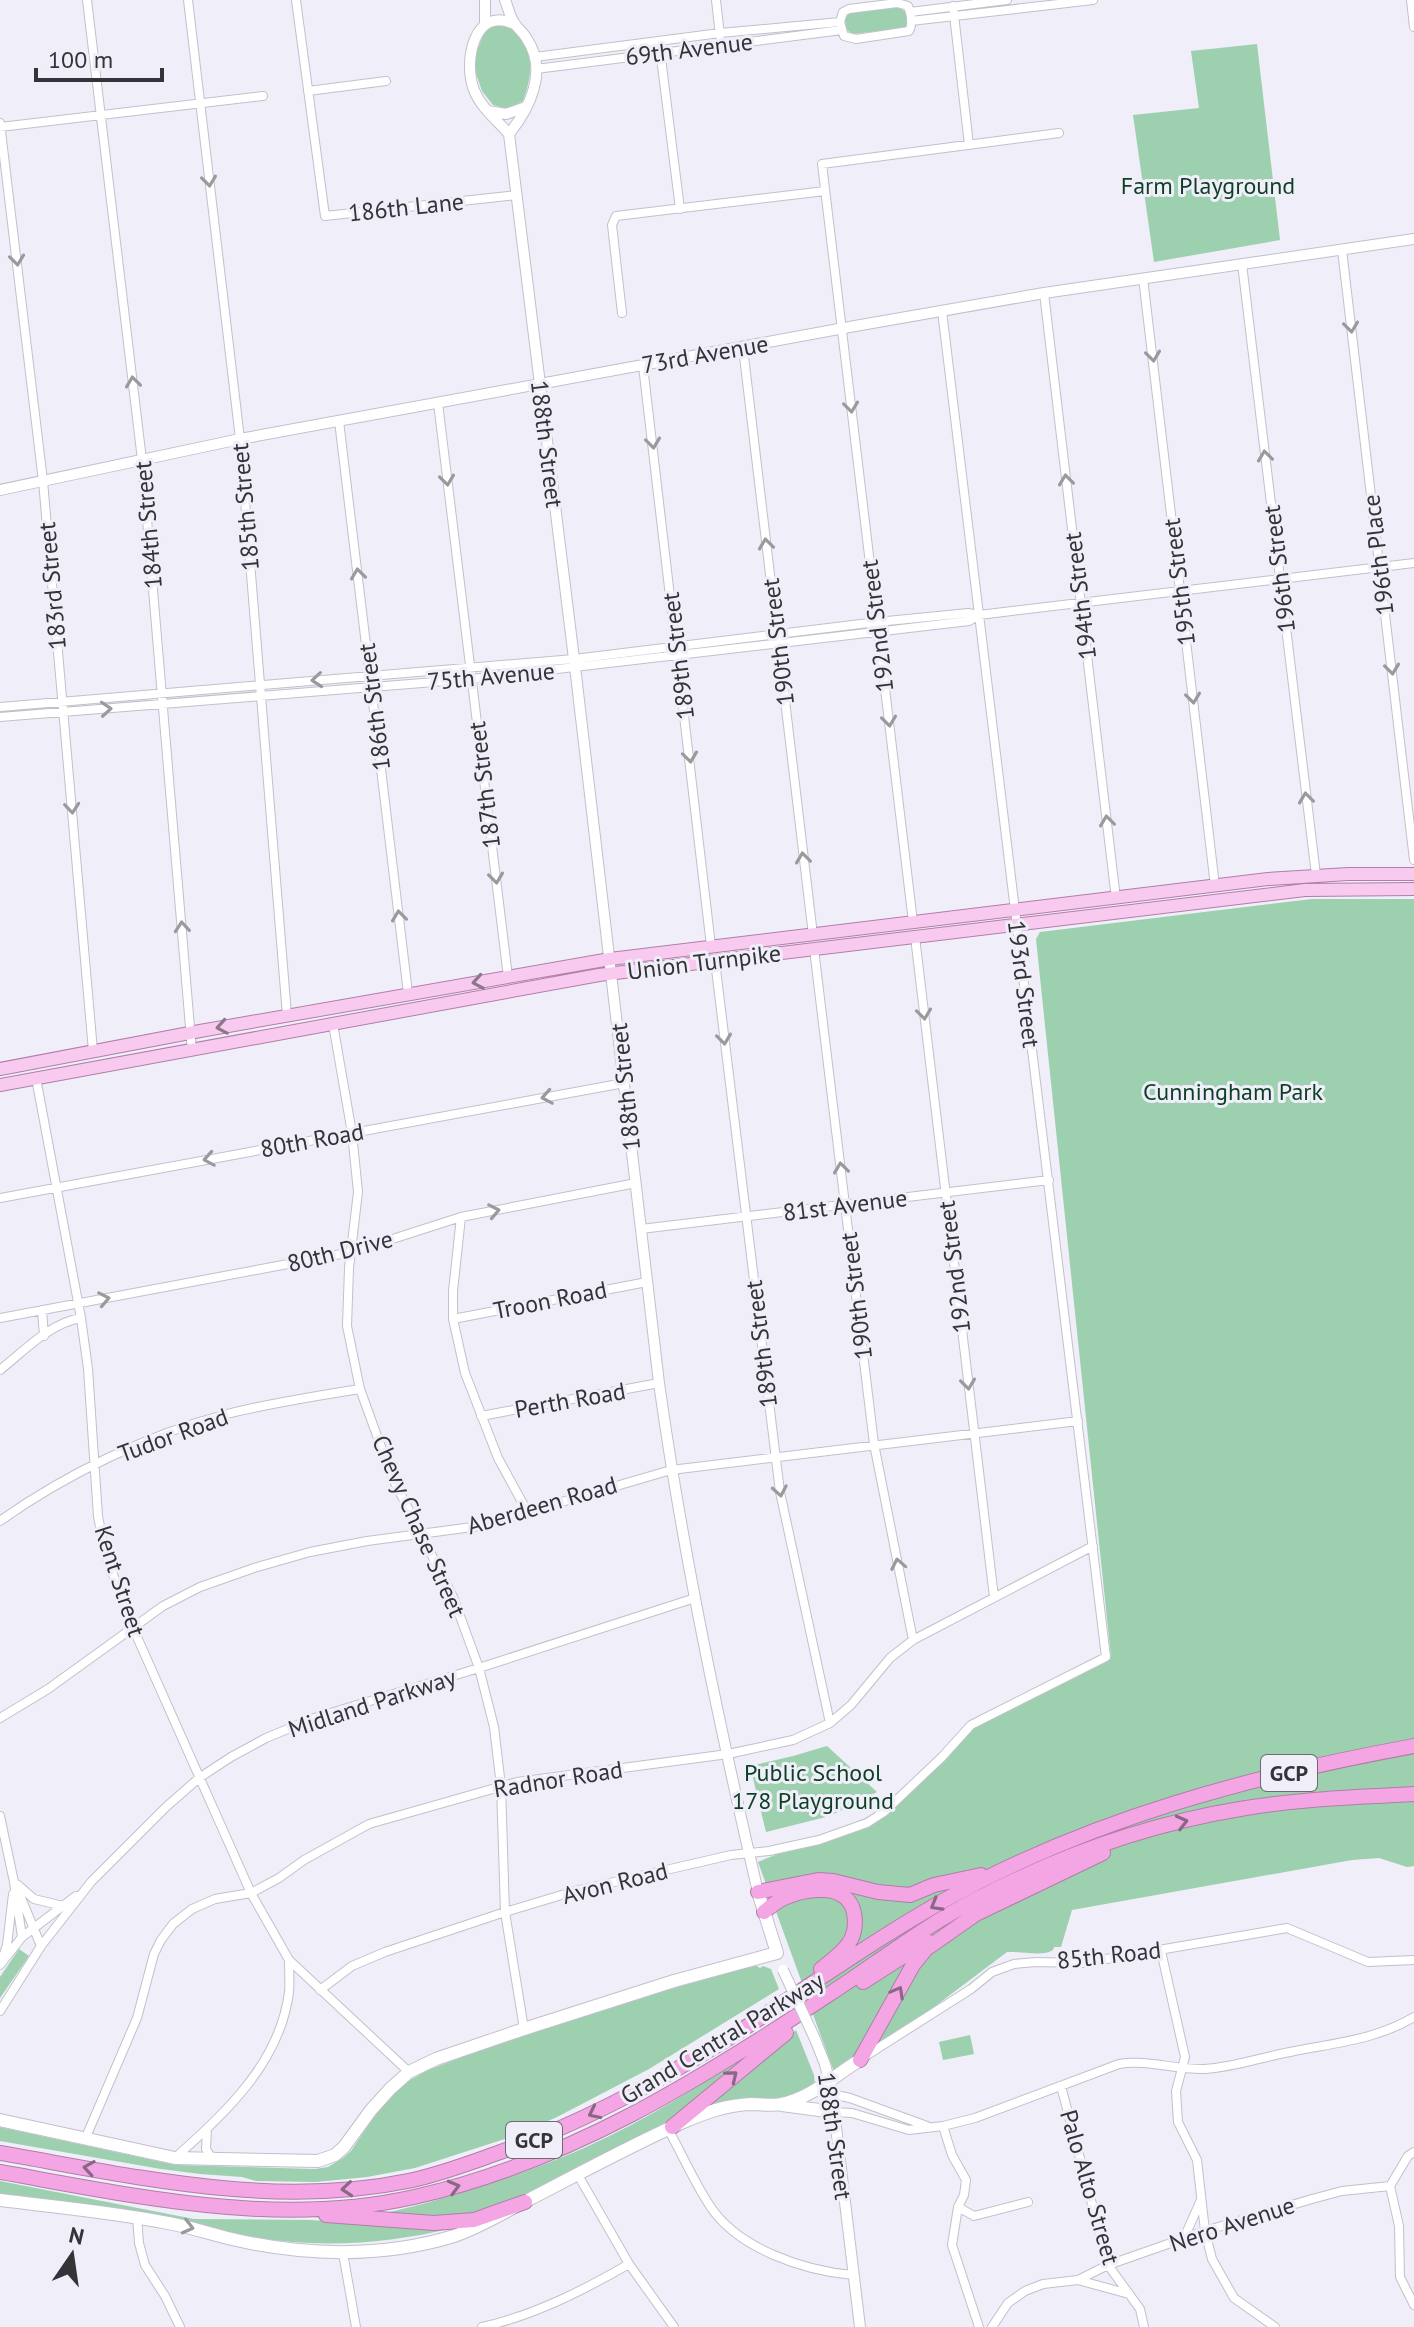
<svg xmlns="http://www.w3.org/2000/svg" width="1414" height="2327" viewBox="0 0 1414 2327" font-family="'PT Sans',sans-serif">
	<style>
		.green { fill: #9dd0ae }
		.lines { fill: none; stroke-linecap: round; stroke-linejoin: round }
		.minor-casing { stroke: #c2c0cb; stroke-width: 10 }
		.tertiary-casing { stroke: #c2c0cb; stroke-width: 12 }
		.secondary-casing { stroke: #c2c0cb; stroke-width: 14 }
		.primary-casing { stroke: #b17ea7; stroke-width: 14 }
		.motorway-casing { stroke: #b17ea7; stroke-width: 16 }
		.minor { stroke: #fff; stroke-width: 8 }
		.tertiary { stroke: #fff; stroke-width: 10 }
		.secondary { stroke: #fff; stroke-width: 12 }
		.primary { stroke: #f8caef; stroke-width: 12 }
		.motorway { stroke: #f4a6e4; stroke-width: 14 }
		.tertiary-bridge-casing { stroke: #c2c0cb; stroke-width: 12; stroke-linecap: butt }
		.tertiary-bridge { stroke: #fff; stroke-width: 10 }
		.oneway { stroke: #9a999b }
		.oneway2 { stroke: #8c778a }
		.oneway3 { stroke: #8a6785 }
		.labels { text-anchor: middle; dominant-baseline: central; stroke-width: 6; stroke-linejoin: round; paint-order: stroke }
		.shield { fill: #efeef9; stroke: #6c6b71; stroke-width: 2 }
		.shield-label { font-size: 22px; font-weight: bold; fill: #343337 }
		.street-label { font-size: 24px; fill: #343337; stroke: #efeef9 }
		.park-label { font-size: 24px; fill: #0d3f25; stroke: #efeef9 }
	</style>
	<rect width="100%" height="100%" fill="#efeef9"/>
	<path class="green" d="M898,7L906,12L908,22L905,28L853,34L846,30L845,19L850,12Z
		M500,23C535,38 535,69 523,101L508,109L493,105L482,91L473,65L478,48L486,28Z
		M1257,44L1280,240L1154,262L1133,115L1199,108L1191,51Z
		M1312,899H1414V1866L1407,1867L1379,1858L1352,1860L1072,1910L1061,1947H1054L1053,1950C1043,1957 1021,1951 1007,1952L837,2080L807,1998L763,2024L806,1994L758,1862L871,1816L911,1786L974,1723L1093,1667L1111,1657L1036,939L1040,932Z
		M827,1746L877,1792L830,1816L766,1832L750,1766L793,1756Z
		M19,1949L29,1956L0,1998V1977Z
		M755,1965L760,1968L763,1966L771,1969L779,1989L649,2069L557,2117L511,2137L415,2168L367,2177L316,2182L256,2181L242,2177L200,2174L161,2169L0,2141V2127L176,2165L315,2169L328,2167L343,2158L351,2151L381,2106L405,2083L428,2070L559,2021Z
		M796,2030L814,2075L815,2086L795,2098L710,2108L706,2104Z
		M778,2034L680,2114L652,2132L579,2171L490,2212L436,2219L381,2214C450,2199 519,2176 584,2148C652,2118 716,2075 778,2034Z
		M970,2035L974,2054L943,2060L939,2042Z
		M0,2181L194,2219L310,2220L453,2228C381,2245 315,2249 241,2235C219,2230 198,2223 176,2219C118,2208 58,2202 0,2194Z"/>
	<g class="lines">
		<defs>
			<path id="minor" d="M87,0L142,460L192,1051
				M188,0L240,439L287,1015
				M296,0L325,216L517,195
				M716,0L720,36
				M1411,0L1414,27
				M897,3L908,6C911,14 913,24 909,31L856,39L844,36L840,22L843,12L849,9Z
				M953,6L969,145
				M910,12L1007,0
				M911,21L1093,0
				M660,50L680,209
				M535,57L720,33L840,22
				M536,69L842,30
				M308,91L386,81
				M0,123L43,481L93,1051
				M0,127L263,96
				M1342,250L1414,860
				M1242,264L1316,875
				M1143,278L1215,886
				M1044,293L1116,899
				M622,313L612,225L616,216L825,191
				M743,348L813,935
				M643,366L711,946
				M438,403L508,977
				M339,421L408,993
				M0,707L574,659L877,622L968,613L979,615L1414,563
				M0,717L472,679L969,621L978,616
				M913,922L822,164L1059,133
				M915,937L994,1597
				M814,949L874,1444L913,1640
				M715,961L780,1492L830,1723
				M333,1024L352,1133L358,1192L349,1268L347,1326L360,1389L392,1477L453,1597L479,1668L494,1727L501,1786L505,1912L524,2029
				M36,1078L81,1318L88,1369L98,1516L105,1553L133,1628L251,1893L289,1960L409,2072
				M0,1198L624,1083
				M461,1217L453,1291V1319L465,1373L498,1458L528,1513
				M641,1229L1049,1180
				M42,1310L44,1336
				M0,1318L352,1252L461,1217L636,1183
				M453,1319L647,1282
				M0,1370C24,1351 50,1323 81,1318
				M481,1416L659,1383
				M0,1521C66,1474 149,1434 227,1414C271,1403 316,1396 360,1389
				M0,1718L48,1689L163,1606L200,1587L254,1568L310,1552L367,1541L480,1526L671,1470L1078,1421
				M0,1816L14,1882L22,1937
				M18,1885L34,1899L63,1906
				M19,1893L41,1946
				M1161,1951L1185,2057L1176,2091L1178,2122L1197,2160L1205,2231L1212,2259L1234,2298L1275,2327
				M2,1960L7,1945L13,1894
				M0,1965L22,1937L76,1896
				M320,1990L352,1966L385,1952L505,1912L575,1891L731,1855L769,1851L819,1840L867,1823L884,1812L942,1757L971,1725L1106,1657L942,311
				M0,2011L41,1946L91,1882L166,1807L199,1778L231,1757L266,1738L314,1718L479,1668L695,1598
				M864,2057L971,1989L992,1972L1014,1964L1036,1962L1083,1963L1287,1928L1368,1962L1414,1960
				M1061,2086L1108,2265L1140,2309L1144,2327
				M832,2094L850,2098L927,2126
				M834,2112L852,2113L909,2130L943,2126L975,2118L1119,2064C1146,2059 1176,2070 1205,2069C1234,2067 1262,2057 1290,2052C1333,2043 1376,2040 1414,2017
				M943,2126L952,2155L966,2180L964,2195L958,2207L952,2245L979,2327
				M207,2129L206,2149L212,2159
				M668,2129C682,2154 694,2182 710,2206C738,2249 805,2271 853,2275
				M86,2137L137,2018L154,1954L161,1940L173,1924L192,1909L215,1899L251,1893L279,1878L304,1860L369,1824L517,1782L728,1754L793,1740L830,1723L851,1705L890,1658L913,1640L1093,1546
				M1414,2152L1408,2156L1390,2186L1399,2226L1400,2277L1414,2305
				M176,2157C226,2112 280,2063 289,1992C290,1982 289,1971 289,1960
				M578,2175L629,2264L674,2327
				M958,2207L974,2216L1028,2202
				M137,2217L139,2243L145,2265L165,2296L180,2327
				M1184,2238L1201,2200
				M343,2253L356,2327
				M1078,2280L1129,2294
				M482,2327C535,2315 582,2291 629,2264
				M992,2327L1008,2303L1025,2291L1043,2284L1078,2280L1108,2265L1205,2231L1312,2199L1342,2191L1390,2186"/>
			<path id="tertiary" d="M485,0V24
				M505,0C508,7 510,18 515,24C518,29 524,33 527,39C548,71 530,108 509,134
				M514,24C474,5 463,62 474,90C481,108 497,120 509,134L576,675L659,1383C683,1554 719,1724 758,1892
				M488,111L506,114L526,107
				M0,490L240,439L855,326L1044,293L1414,239
				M815,2039L825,2064L832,2094L860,2327"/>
			<path id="secondary" d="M782,2105L834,2112
				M0,2120L175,2158L318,2161L335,2155L344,2147L371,2110L390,2089L409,2072L436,2059L524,2029L674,1981L777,1953L758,1892
				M0,2200C56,2207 112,2212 168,2223C190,2227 211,2234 232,2239C304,2256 382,2258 454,2236C481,2227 504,2212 530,2199C580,2173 630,2146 681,2123C704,2113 726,2105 751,2104C761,2104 772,2106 781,2104C810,2099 835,2075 860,2060"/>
			<path id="primary" d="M0,1069L200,1031L610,959L1268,879L1348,874H1414
				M0,1085L599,975L1305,890L1414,889"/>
			<path id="motorway" d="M758,1892L818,1880L833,1881L878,1892L910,1895L934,1885L981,1875
				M764,1912C770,1907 777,1901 784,1898C806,1888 848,1882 854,1913C856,1924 855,1934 849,1943C842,1953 831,1961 821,1969
				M863,1982L927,1941
				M860,2060L913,1965L926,1949L976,1914L1103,1853
				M672,2127L786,2033
				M0,2153C134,2176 272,2209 408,2181C438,2175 467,2164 495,2154C575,2126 649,2087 721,2043C798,1995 872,1940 952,1896C1094,1818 1255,1775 1414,1746
				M0,2172C136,2196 277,2228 414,2197C567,2163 700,2080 828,1995C877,1963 923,1927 975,1900C1057,1857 1148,1824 1240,1809C1298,1799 1356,1797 1414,1794
				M326,2215L434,2223L474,2220L525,2202"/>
		</defs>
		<use href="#minor" class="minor-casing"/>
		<use href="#tertiary" class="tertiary-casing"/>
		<use href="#secondary" class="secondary-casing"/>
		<use href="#primary" class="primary-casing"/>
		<use href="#motorway" class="motorway-casing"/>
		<use href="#minor" class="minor"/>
		<use href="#tertiary" class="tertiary"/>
		<use href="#secondary" class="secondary"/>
		<use href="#primary" class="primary"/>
		<use href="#motorway" class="motorway"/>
		<defs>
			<path id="tertiary-bridge" d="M783,1970L815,2039"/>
		</defs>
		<use href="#tertiary-bridge" class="tertiary-bridge-casing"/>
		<use href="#tertiary-bridge" class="tertiary-bridge"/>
	</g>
	<defs><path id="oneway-chevron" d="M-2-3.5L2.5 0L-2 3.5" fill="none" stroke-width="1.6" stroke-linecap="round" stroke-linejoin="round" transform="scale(2)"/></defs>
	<g class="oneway">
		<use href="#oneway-chevron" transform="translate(209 181) rotate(83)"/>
		<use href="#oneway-chevron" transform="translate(17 260) rotate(83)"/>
		<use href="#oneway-chevron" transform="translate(1351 327) rotate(83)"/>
		<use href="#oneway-chevron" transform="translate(1153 356) rotate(83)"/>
		<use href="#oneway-chevron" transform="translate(133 382) rotate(-97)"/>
		<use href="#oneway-chevron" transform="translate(851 407) rotate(83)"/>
		<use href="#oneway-chevron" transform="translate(653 443) rotate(83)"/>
		<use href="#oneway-chevron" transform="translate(1265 456) rotate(-97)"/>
		<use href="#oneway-chevron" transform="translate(447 480) rotate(83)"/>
		<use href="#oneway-chevron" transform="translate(1066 480) rotate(-97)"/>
		<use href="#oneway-chevron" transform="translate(766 544) rotate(-97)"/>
		<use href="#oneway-chevron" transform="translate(358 574) rotate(-97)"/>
		<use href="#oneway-chevron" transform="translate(1392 669) rotate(83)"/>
		<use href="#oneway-chevron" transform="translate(317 680) rotate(175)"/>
		<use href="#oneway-chevron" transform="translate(1193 698) rotate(83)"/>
		<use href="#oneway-chevron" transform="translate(106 709) rotate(-4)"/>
		<use href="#oneway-chevron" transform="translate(889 721) rotate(83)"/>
		<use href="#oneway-chevron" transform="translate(690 757) rotate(83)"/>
		<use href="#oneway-chevron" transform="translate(1306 798) rotate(-97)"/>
		<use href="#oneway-chevron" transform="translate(72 808) rotate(85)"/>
		<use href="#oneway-chevron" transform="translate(1107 821) rotate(-97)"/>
		<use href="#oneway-chevron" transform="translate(803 858) rotate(-97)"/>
		<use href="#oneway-chevron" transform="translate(496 878) rotate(83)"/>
		<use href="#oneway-chevron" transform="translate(399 916) rotate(-97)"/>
		<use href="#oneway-chevron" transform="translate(182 927) rotate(-95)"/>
		<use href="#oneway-chevron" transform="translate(924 1014) rotate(83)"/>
		<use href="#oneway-chevron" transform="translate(724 1039) rotate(83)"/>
		<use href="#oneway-chevron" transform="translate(547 1097) rotate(170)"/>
		<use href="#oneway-chevron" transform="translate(209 1159) rotate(170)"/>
		<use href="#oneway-chevron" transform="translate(841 1168) rotate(-97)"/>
		<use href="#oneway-chevron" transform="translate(494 1211) rotate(-11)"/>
		<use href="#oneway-chevron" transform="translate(104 1299) rotate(-11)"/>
		<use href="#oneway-chevron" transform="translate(968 1384) rotate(83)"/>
		<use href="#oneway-chevron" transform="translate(780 1491) rotate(80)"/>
		<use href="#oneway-chevron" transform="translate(898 1564) rotate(-101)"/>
		<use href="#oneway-chevron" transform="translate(188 2227) rotate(14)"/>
	</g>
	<g class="oneway2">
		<use href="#oneway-chevron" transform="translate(478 982) rotate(170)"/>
		<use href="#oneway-chevron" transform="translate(222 1027) rotate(170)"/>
	</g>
	<g class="oneway3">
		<use href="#oneway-chevron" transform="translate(1182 1822) rotate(-14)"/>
		<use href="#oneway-chevron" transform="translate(936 1905) rotate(150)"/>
		<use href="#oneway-chevron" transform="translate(898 1992) rotate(-61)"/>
		<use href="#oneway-chevron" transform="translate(732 2076) rotate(-39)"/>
		<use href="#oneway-chevron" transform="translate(594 2113) rotate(154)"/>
		<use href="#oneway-chevron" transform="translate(89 2168) rotate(-171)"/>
		<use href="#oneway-chevron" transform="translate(454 2187) rotate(-15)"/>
		<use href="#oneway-chevron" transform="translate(347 2189) rotate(175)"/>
	</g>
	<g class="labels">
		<g class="shield">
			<rect x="1261" y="1755" width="56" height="36" rx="6"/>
			<rect x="506" y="2122" width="56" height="36" rx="6"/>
		</g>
		<g class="shield-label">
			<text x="1289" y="1773">GCP</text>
			<text x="534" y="2140">GCP</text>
		</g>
		<g class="street-label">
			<text transform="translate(689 49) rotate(-7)">69th Avenue</text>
			<text transform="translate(406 207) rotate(-6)">186th Lane</text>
			<text transform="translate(705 354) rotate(-10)">73rd Avenue</text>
			<text transform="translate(547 444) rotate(83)">188th Street</text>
			<text transform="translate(245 507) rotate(-95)">185th Street</text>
			<text transform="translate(148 525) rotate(-95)">184th Street</text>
			<text transform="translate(1378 555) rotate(-97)">196th Place</text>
			<text transform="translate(1279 569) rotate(-97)">196th Street</text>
			<text transform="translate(1179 582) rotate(-97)">195th Street</text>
			<text transform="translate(52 586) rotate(-95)">183rd Street</text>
			<text transform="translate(1080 596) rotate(-97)">194th Street</text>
			<text transform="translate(877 626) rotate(-97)">192nd Street</text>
			<text transform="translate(778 642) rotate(-97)">190th Street</text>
			<text transform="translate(678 656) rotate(-97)">189th Street</text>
			<text transform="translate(491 676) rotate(-5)">75th Avenue</text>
			<text transform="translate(374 707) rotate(-97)">186th Street</text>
			<text transform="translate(484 785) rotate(-97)">187th Street</text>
			<text transform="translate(704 962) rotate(-7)">Union Turnpike</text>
			<text transform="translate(1024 984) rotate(83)">193rd Street</text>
			<text transform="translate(625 1087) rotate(-96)">188th Street</text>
			<text transform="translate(312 1140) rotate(-10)">80th Road</text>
			<text transform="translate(845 1205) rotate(-7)">81st Avenue</text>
			<text transform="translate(340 1251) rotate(-14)">80th Drive</text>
			<text transform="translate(954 1267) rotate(-97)">192nd Street</text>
			<text transform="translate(856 1296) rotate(-97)">190th Street</text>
			<text transform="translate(550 1300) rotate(-11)">Troon Road</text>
			<text transform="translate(761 1344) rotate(-97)">189th Street</text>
			<text transform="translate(570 1400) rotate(-10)">Perth Road</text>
			<text transform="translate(173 1435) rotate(-20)">Tudor Road</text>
			<text transform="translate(542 1505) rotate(-16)">Aberdeen Road</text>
			<text transform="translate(419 1526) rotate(66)">Chevy Chase Street</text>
			<text transform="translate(120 1581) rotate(72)">Kent Street</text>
			<text transform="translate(372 1703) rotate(-18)">Midland Parkway</text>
			<text transform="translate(558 1779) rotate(-9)">Radnor Road</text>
			<text transform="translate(615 1883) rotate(-14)">Avon Road</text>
			<text transform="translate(1109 1955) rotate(-6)">85th Road</text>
			<text transform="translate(722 2038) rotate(-31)">Grand Central Parkway</text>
			<text transform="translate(835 2136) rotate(82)">188th Street</text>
			<text transform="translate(1090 2187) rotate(74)">Palo Alto Street</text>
			<text transform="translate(1232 2224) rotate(-18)">Nero Avenue</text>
		</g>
		<g class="park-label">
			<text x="1208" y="185">Farm Playground</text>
			<text x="1233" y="1091">Cunningham Park</text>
			<text x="813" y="1772">Public School<tspan x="813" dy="28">178 Playground</tspan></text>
		</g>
	</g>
	<g transform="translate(72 2255) rotate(13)" stroke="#efeef9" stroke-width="6" paint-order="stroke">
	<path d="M0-6L14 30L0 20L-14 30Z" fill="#343337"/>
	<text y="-12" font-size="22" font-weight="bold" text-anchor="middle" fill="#343337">N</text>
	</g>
	<path d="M36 68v12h126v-12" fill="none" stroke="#343337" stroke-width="4"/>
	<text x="48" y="68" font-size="24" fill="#343337" stroke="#efeef9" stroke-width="6" paint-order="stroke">100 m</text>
</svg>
